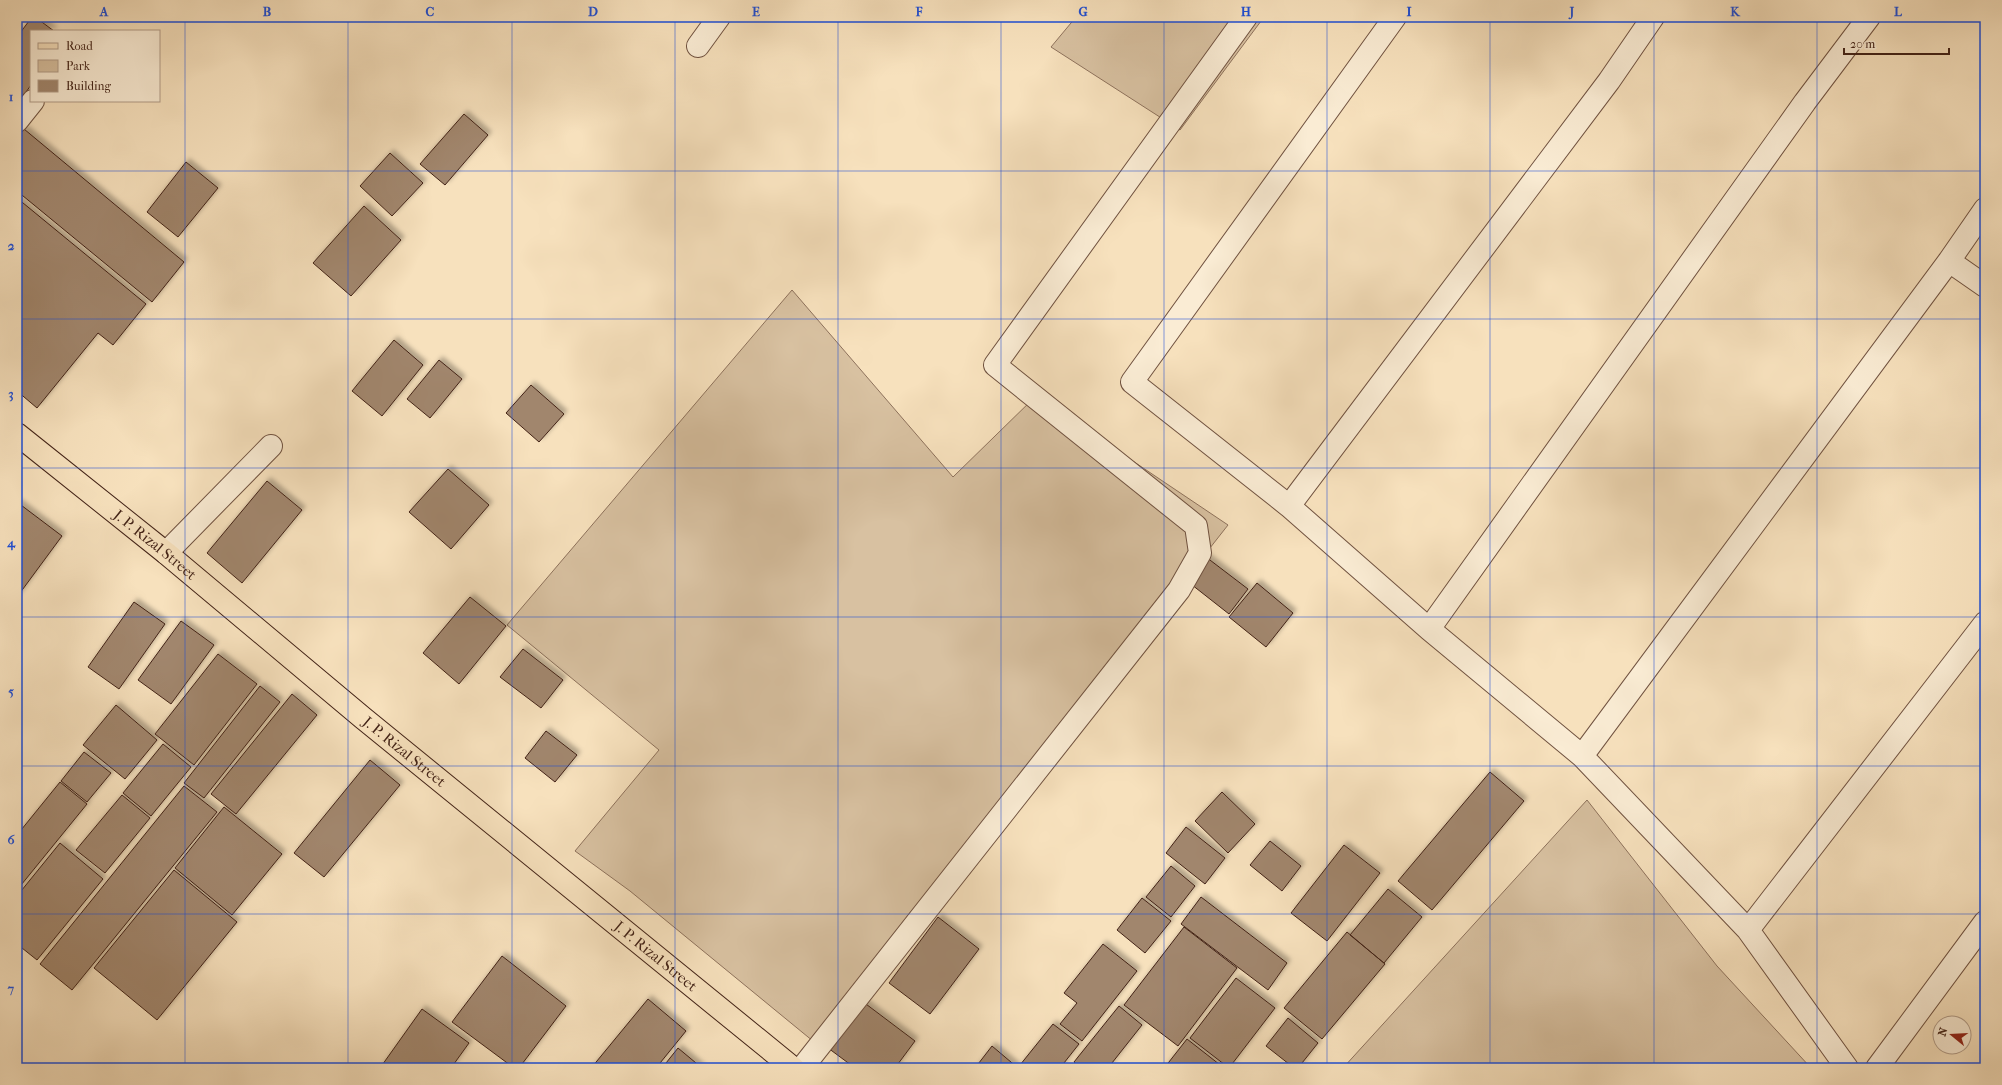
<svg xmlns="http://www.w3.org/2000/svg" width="2002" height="1085" viewBox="0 0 2002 1085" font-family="'IM FELL French Canon',serif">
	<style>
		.green { fill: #d8c1a1; stroke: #8e725c }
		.building { fill: #a1866d; stroke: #432317; filter: url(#shadow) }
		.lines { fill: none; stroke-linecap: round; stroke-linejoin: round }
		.minor-casing { stroke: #705240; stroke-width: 24 }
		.major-casing { stroke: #432317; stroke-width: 24 }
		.minor { stroke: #faecd4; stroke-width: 22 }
		.major { stroke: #f7e1bd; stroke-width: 22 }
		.grid { fill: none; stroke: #1d4ed8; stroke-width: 1; stroke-opacity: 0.55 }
		.labels { text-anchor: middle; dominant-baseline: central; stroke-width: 3.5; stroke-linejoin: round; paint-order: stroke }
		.street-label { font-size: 15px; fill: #432317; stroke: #faecd4 }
		.neatline { fill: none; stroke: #1d4ed8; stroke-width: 1.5 }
		.grid-label { font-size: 13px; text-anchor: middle; font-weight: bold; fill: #1d4ed8 }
	</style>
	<defs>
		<filter id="shadow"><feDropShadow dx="3.5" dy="-3.5" stdDeviation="2" flood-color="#0004"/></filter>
	</defs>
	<rect width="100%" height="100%" fill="#f7e1bd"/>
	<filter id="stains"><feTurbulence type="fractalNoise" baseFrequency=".005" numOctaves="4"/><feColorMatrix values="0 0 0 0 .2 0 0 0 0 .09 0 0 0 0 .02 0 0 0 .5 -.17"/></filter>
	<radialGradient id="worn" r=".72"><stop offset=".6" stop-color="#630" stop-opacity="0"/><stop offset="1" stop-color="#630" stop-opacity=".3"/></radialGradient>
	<path class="green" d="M1076,17H1264L1180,130L1051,47Z
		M792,290L953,477L1036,396L1228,525L819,1046L630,891L575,851L659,750L507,625Z
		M1587,800L1717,966L1811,1068H1343Z"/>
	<path class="building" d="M32,17H35L54,31H31V85L17,105V37Z
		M464,114L488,135L445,185L420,164Z
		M24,129L184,262L152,302L17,191V138Z
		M390,153L423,183L392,216L360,186Z
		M186,162L218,188L178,237L147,212Z
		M17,198L146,304L113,345L98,333L37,408L17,391V233L19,230L17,229Z
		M364,206L401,240L351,296L313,263Z
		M394,340L423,365L382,416L352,391Z
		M439,360L462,379L430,418L407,399Z
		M531,385L564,414L539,442L506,413Z
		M448,469L489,505L451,549L409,512Z
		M267,481L302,510L242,583L207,553Z
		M17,502L62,536L17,597Z
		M1206,557L1248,589L1229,614L1187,581Z
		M1257,583L1293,613L1266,647L1229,617Z
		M470,597L506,626L459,684L423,653Z
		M134,602L165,624L119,689L88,667Z
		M181,621L214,645L171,704L138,680Z
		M523,649L563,680L541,708L500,677Z
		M218,654L257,684L194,765L155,734Z
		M260,686L280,702L204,798L184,783Z
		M292,694L317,715L236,814L211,794Z
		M116,705L157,740L125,779L83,745Z
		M546,731L577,755L555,782L525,758Z
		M163,744L191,767L151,816L123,793Z
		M84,752L111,773L87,802L61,781Z
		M370,760L400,785L324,877L294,853Z
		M1490,772L1524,801L1432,910L1398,881Z
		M60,782L87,804L17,890V835Z
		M184,786L217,812L72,990L40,964Z
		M1222,792L1255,824L1228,853L1195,821Z
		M122,795L150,818L105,873L76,850Z
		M224,807L282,854L232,915L175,868Z
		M1186,827L1225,858L1205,884L1166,853Z
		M1270,841L1301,866L1282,891L1250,865Z
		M60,843L103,879L37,960L17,944V896Z
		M1344,845L1380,873L1327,941L1291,913Z
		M1171,866L1195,886L1171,917L1146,897Z
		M174,870L237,922L157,1020L94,968Z
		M1388,889L1422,917L1384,963L1350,935Z
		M1201,897L1287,963L1268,990L1181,924Z
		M1142,898L1171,921L1145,953L1117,930Z
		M938,917L979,949L930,1014L889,983Z
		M1184,927L1237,968L1178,1046L1124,1005Z
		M1347,932L1385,964L1322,1039L1284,1008Z
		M1103,944L1137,971L1082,1041L1060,1024L1077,1003L1064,993Z
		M502,956L566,1006L519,1068H514L452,1022Z
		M1236,978L1275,1008L1229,1068L1190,1038Z
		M858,998L915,1041L895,1068H855L824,1045Z
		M648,999L686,1031L656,1068H593L592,1067Z
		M1119,1006L1142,1025L1108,1068H1081L1074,1062Z
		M422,1009L469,1043L451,1068H380Z
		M1288,1018L1318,1043L1298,1068H1294L1266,1046Z
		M1053,1024L1079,1044L1060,1068H1025L1020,1065Z
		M1187,1039L1224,1068L1165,1067Z
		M992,1046L1018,1068H975Z
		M678,1048L702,1068H662Z"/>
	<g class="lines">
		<defs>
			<path id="minor" d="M1395,17L1132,382L1289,506L1429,629L1582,756L1748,930L1847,1068
				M698,46L719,17
				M17,121L33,101
				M1949,261L1985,286
				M1289,506L1609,81L1653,17
				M166,553L271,446
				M1429,629L1805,102L1869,17
				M1582,756L1949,261L1985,209
				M1748,930L1985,623
				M802,1068L1179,590L1200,553L1196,526L995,365L1246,17
				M1877,1068L1985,922"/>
			<g id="major">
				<path id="s1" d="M17,434L166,553L363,718L793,1068"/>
			</g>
		</defs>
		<use href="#minor" class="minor-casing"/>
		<use href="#major" class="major-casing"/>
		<use href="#minor" class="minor"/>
		<use href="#major" class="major"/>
	</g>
	<path class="grid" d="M185,17V1068M348,17V1068M512,17V1068M675,17V1068M838,17V1068M1001,17V1068M1164,17V1068M1327,17V1068M1490,17V1068M1654,17V1068M1817,17V1068M17,171H1985M17,319H1985M17,468H1985M17,617H1985M17,766H1985M17,914H1985"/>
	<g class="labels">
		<g class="street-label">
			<text stroke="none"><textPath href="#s1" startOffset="177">J. P. Rizal Street</textPath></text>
			<text stroke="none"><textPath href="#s1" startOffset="501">J. P. Rizal Street</textPath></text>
			<text stroke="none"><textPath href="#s1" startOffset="825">J. P. Rizal Street</textPath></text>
		</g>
	</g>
	<rect width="2002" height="1085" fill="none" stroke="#f7e1bd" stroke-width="44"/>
	<rect x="30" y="30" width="130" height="72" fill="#faecd4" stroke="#b19c88"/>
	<rect x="38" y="43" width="20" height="6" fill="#f7e1bd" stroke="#b19c88"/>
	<text x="66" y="50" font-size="12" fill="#432317">Road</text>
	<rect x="38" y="60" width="20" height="12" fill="#d8c1a1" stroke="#b19c88"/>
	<text x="66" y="70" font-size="12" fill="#432317">Park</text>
	<rect x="38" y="80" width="20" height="12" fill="#a1866d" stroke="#b19c88"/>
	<text x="66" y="90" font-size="12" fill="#432317">Building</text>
	<g transform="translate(1952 1035) rotate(288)"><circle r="19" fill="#faecd4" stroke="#b19c88"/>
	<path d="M0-3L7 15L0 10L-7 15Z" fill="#8f2418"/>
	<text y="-6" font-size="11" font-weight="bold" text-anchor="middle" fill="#432317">N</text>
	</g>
	<path d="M1844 48v6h105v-6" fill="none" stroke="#432317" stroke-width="2"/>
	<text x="1850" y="48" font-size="12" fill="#432317" stroke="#faecd4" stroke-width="3" paint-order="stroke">20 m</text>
	<rect x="22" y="22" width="1958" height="1041" class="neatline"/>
	<g class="grid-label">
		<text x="104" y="16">A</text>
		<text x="267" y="16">B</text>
		<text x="430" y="16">C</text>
		<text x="593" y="16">D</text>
		<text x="756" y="16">E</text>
		<text x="919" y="16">F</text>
		<text x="1083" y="16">G</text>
		<text x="1246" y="16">H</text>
		<text x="1409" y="16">I</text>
		<text x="1572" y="16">J</text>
		<text x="1735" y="16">K</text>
		<text x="1898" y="16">L</text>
		<text x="11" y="101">1</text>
		<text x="11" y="250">2</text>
		<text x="11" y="398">3</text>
		<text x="11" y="547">4</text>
		<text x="11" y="696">5</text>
		<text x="11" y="844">6</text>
		<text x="11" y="993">7</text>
	</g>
	<rect width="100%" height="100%" filter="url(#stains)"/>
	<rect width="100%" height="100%" fill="url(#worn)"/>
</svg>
